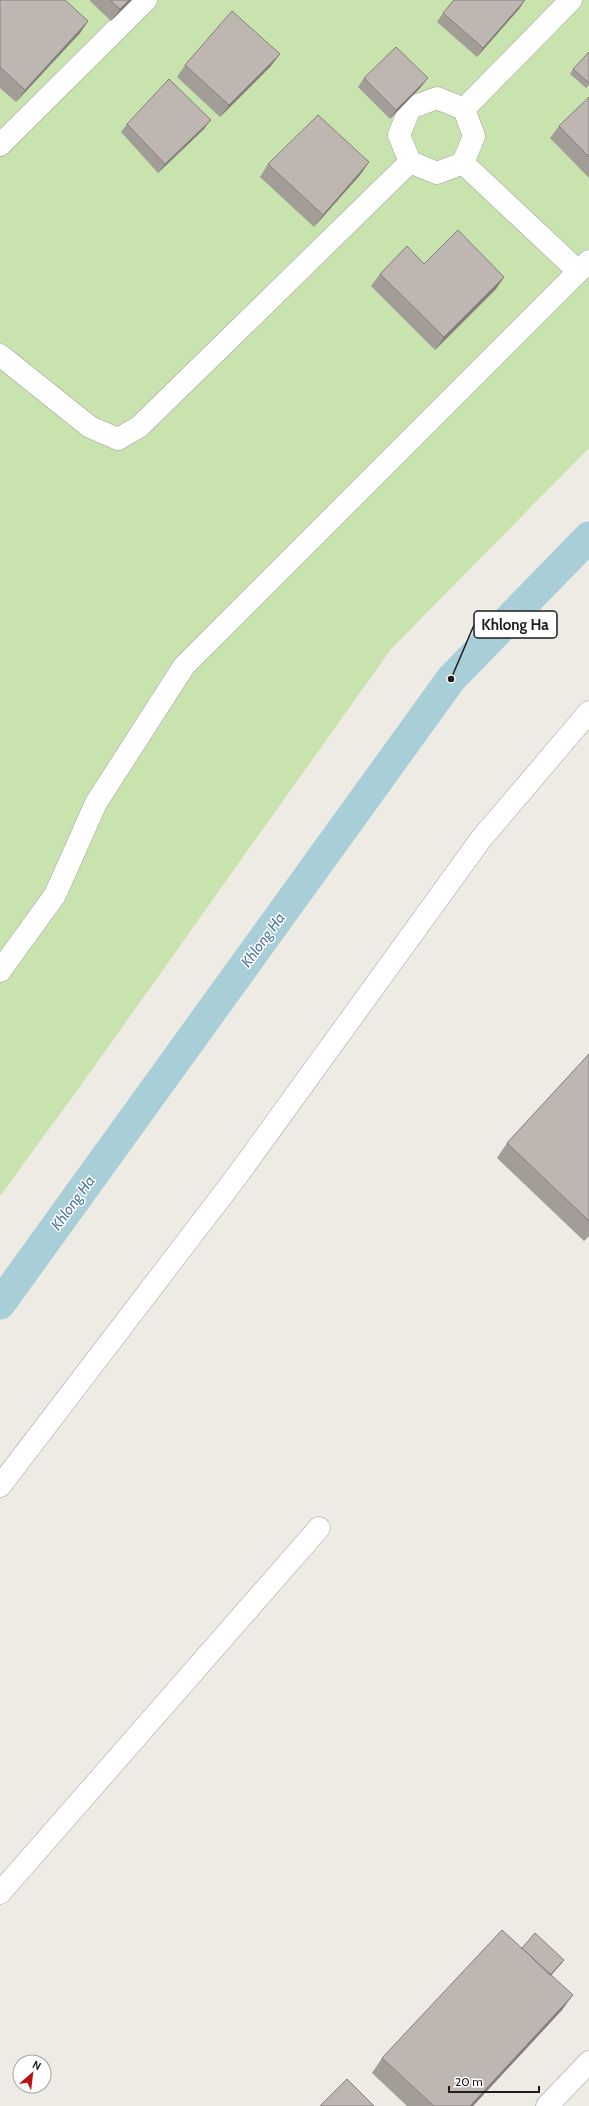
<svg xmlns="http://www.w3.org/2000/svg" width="589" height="2106" viewBox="0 0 589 2106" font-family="Cabin,sans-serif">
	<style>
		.grass { fill: #c9e3ae }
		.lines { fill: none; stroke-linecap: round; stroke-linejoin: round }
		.canal { stroke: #a8ced7; stroke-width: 31 }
		.minor-casing { stroke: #a1a1a1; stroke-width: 23 }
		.minor { stroke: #fff; stroke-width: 22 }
		.wall { fill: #a39d98 }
		.shaded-wall { fill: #857f7c }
		.building { fill: #beb6b1; stroke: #857f7c }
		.labels { text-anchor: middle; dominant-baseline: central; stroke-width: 3; stroke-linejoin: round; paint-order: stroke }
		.water-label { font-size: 15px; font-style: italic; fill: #50789d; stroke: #fff }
		.leader { fill: none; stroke: #1d1d1d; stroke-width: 1.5 }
		.callout-dot { fill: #1d1d1d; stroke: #fff; stroke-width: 1.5 }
		.callout { fill: #fff; stroke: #1d1d1d; stroke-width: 1.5 }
		.callout-label { font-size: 15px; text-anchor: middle; font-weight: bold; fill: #1d1d1d }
	</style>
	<rect width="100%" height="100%" fill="#eeeae4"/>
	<path class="grass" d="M0,0H589V448L391,649L81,1085L0,1196Z"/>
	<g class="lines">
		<path class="canal" d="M0,1304L451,679L589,537"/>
		<defs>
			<path id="minor" d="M437,98L464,109L474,136L463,163L437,173L410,162L399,135L410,108Z
				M464,109L571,0
				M0,145L146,0
				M463,163L578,271
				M0,355L90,427L118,439L139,427L410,162
				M0,971L55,895L96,803L184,666L589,261
				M0,1486L237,1176L481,839L589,712
				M0,1893L319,1528
				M547,2106L589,2062"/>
		</defs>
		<use href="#minor" class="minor-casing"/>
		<use href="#minor" class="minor"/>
	</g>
	<path class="wall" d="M0,0L88,21L80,33L16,102L0,88Z
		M89,0H132L111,21Z
		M525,0L519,9L477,57L437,22L443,13Z
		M589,52V85L586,88L570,74L573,69Z
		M185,65L271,66L220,117L177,77Z
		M364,78L421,87L390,119L358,87Z
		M589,97V178L550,138L559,126Z
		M127,124L204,129L158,173L121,132Z
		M369,162L360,175L314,227L260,177L268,164Z
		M424,264L504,277L496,289L435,350L371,286L380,274Z
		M589,1054V1236L584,1241L497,1158L507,1143Z
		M522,1948L564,1960L561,1964L551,1975L562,2010L473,2106H407L372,2073L382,2058Z"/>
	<path class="shaded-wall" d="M129,0H132L111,21L120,9Z
		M525,0L519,9L477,57L483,48Z
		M88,21L80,33L16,102L25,90Z
		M280,54L271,66L220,117L229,105Z
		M428,78L421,87L390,119L396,110Z
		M211,120L204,129L158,173L165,164Z
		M369,162L360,175L314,227L323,215Z
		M504,277L496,289L435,350L444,337Z
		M564,1960L561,1964L547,1980L550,1975Z
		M573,1995L562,2010L473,2106H470Z"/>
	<path class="building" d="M0,0H65L88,21L25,90L0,67Z
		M110,0H129L120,9Z
		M454,0H525L483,48L443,13Z
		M232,11L280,54L229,105L185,65Z
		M396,47L428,78L396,110L364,78Z
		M589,52V83L573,69Z
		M169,79L211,120L165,164L127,124Z
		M589,97V157L559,126Z
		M318,115L369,162L323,215L268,164Z
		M458,230L504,277L444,337L380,274L407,246L424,264Z
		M589,1054V1221L507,1143Z
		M502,1930L573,1995L470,2106H434L382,2058Z
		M535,1933L564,1960L550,1975L522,1948Z
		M347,2079L374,2106H320Z"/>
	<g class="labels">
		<g class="water-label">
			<text transform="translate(263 940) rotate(-54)">Khlong Ha</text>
			<text transform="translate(73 1203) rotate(-54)">Khlong Ha</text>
		</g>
	</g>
	<path class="leader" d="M451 679L474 625"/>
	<circle class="callout-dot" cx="451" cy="679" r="4"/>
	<rect class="callout" x="474" y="611" width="83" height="27" rx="4"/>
	<g class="callout-label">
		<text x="515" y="630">Khlong Ha</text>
	</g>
	<g transform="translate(32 2074) rotate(28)"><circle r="19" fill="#ffffff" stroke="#a5a5a5"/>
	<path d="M0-3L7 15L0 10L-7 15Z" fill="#b91215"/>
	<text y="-6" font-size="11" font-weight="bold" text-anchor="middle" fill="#1d1d1d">N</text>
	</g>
	<path d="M449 2086v6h90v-6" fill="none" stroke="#1d1d1d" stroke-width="2"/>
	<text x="455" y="2086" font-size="12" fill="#1d1d1d" stroke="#ffffff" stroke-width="3" paint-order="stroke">20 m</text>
</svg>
